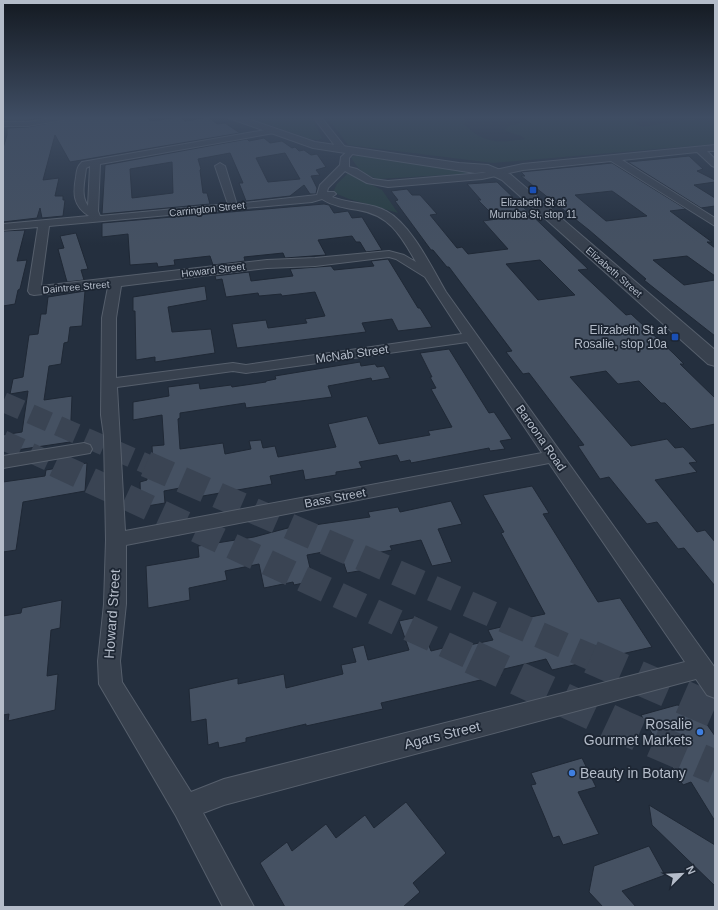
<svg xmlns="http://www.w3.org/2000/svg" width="718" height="910" viewBox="0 0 718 910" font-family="Arial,sans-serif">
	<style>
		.green { fill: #263c3f }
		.building { fill: #455162; stroke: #1f2835; fill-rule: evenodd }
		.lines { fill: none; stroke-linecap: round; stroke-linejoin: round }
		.motorway-tunnel-far2 { stroke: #3a4453; stroke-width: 20; stroke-dasharray: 20 10; stroke-linecap: butt }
		.motorway-tunnel-far1 { stroke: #3a4453; stroke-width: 26; stroke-dasharray: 26 13; stroke-linecap: butt }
		.motorway-tunnel { stroke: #3a4453; stroke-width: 34; stroke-dasharray: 34 16; stroke-linecap: butt }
		.minor-casing { stroke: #565f6c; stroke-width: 2 }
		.tertiary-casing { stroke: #565f6c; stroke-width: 2 }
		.minor { fill: #38414e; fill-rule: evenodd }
		.tertiary { fill: #38414e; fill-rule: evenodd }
		.transit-dot { fill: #1a4fb4; stroke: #1d2633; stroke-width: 1.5 }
		.shop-dot { fill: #3f7fe0; stroke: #1d2633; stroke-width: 1.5 }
		.labels { text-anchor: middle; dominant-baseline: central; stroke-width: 3.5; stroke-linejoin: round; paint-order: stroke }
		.far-poi-label { font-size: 10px; fill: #b4bcc9; stroke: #1d2633 }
		.far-street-label { font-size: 10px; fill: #b4bcc9; stroke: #1d2633 }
		.poi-label { font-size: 12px; fill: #b4bcc9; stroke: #1d2633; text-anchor: end }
		.street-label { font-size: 12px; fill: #b4bcc9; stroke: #1d2633 }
		.near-street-label { font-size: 14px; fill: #b4bcc9; stroke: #1d2633 }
		.near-poi-label { font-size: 14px; fill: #b4bcc9; stroke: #1d2633; text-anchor: end }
	</style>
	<rect width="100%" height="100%" fill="#242f3e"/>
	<path class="green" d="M247,117L312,118L322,138L318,140L310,139Z
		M327,117H466L464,124C483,144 499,143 525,139C520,133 511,135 505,130L509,126L527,121L526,117H633L642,121L634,123L643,127L689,119L715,121V144L493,163L348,145Z
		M358,155L467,170L471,172L462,174L378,179C365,175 357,169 351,157Z
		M348,173L382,190L398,213L349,199L335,193L334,190L337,184Z"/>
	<path class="building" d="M5,117H47L28,120H6Z
		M82,117H147L150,121L181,117L185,121L209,117L217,124L225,123L240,133L70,162L55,135L43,180L59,178L55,196H63V200H65L63,216L42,218L40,208L37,218L3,222V148L7,135V128L28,127Z
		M264,138L270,143L282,141L292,148L295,147L299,151L304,150L311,155L317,154L326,167L316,170L320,175L311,176L317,188L316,194H310L304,185L290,196L246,201L239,183H243L230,153L198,159L201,169L200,170L203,193H207L210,204L102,214L105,165L247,139L249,141ZM285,153L300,179L268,182L256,158ZM172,162L173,193L132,198L130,169Z
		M689,156L703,169L697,171L715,180V182L694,185L715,198V206L701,208L628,162Z
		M612,163L686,209L670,211L712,242H707L715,248V276L687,256L653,260L684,285L715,280V336L654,288L644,280L646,279L589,230L521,176H525L521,172ZM612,191L615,193L647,216L606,221L575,195Z
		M497,182L588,269L578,270L626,315L631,314L673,353L684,364H680L715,398V424L691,429L665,403H661L639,381L618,384L606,371L570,377L631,446L667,439L675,448L683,447L697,462L689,463L697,472L655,480L697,532L705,530L715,542V586L684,548L678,549L657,522L647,524L609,477L600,479L578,446L584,445L529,373L523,374L506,352L512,351L449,267H447L433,250H431L395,201L398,200L391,191L407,189L412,195H420L437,214L430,215L457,248L462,247L468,254L508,249L483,221L497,219L478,200H481L467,184ZM540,260L575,295L538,300L506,264Z
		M324,204L329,205L334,213L348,211L352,218L362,217L382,250L366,252L360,242H356L352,236L318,240L326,255L285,258L283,253L244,257L245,261L213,265L210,256L174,260L175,265L158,267L157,263L130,265L128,234L102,237V223Z
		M25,230L17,261L27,260L20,289L18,290L15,304L3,306V231Z
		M76,233L88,269L81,270L84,280L67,282L58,249L64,248L60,236Z
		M388,259L418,308H420L432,327L398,331L392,319L362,323L366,332L237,348L232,324L266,320L268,328L307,323L305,319L325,316L315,292L282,296L281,294L259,296L258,293L226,297L222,279L216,280L215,276L249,272L251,281L293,276L290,269L331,266L334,270L374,266L371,261Z
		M205,286L207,300L168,307L172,332L211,329L215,353L155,362V357L136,360L135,311H133V297Z
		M85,291L82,326L70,327L68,342L64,343L61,364L49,366L44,400L72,396L70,442L3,452V435L22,432L28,391L10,394L13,379L23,377L29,335L38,334L41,314H46L48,297Z
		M449,349L489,413L494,412L512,439L500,441L505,449L490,451L489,448L411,463L410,460L400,462L397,455L359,462L362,468L336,472V475L305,480L303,470L270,476L272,484L197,497L196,485L164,491L165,503L141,507L140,482L147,480V465L153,464L152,446L164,445L162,415L133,420V402L169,396L168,387L199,383L200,389L231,385L232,387L266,382V381L276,379L275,376L360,362L361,366L375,364L377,367L384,366L390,378L372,381L371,378L328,386L332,397L246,408L245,403L180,413V418L178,419L180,449L223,443L225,454L251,449L249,441L261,440L263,448L275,446L278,457L336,447L328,424L367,416L379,444L430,435L428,431L452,427L431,389L436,388L430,377H432L420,353Z
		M87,463L85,491L23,502L16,550L3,552V482L45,476L46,470Z
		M532,486L549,513L543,514L598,602L620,598L652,647L552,670L546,659L500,670L502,675L381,703L383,709L306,726V724L246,738V742L219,748L218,742L208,745L206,719L191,722L189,689L238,678V684L284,674L286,688L343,674L341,665L356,662L352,648L364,645L368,660L409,650L399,621L418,617L431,651L459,644L460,647L493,640L488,630L527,621L526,618L545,614L501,533L504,532L483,495Z
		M451,501L462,524L438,529L452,562L432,566L421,540L390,546L392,550L365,555L370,569L347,573L339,549L307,555L313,581L294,585L293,582L264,588L259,564L225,571L227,580L189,588L190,600L148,608L146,566L199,557L198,546L254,537L299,525L300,527L370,517L368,512L398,507L400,512Z
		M62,600L60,628L51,630L47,676L58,674L55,710L8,721L9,714L3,715V616L21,613L22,608Z
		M677,705L690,707L701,716L715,736V821L691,782L683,785L641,715Z
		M582,758L596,787L578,792L599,834L563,845L559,836L553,838L545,818L531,785L536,784L531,773Z
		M406,802L446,853L413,883L420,892L403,907H285L260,863L287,842L292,851L326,824L336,838L365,815L374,828Z
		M649,805L715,845V886L652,825Z
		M649,846L665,875L622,891L636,907H603L589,892L594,866Z"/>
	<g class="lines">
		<path class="motorway-tunnel-far2" d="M3,402L149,465
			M3,440L57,465"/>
		<path class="motorway-tunnel-far1" d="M55,464L474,658
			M146,464L593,658"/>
		<path class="motorway-tunnel" d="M472,657L622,727L715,767
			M591,657L715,711"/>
		<defs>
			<path id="minor" d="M58,117H81L28,126H3V122H28Z
				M313,117H321L345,147V151H339Z
				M271,129L275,131L274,133L100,164L98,211L100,216L228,204L215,166L220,163L225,166L236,202L235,204L317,195L320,185L340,165L341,157L351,148L355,151L349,158V167L357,169L373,179L388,181L482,173L523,164L715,145V151H707L715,159V167L712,166L697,152L622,160L715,218V226L611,161L523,170L482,179L388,187L367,183L345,171L328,188L327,192H334L336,194L332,197L338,199C354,204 372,203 386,211C411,224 432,268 446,292L715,668V698L707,695L696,679L224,805L203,813L254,907H223L176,816L99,684L98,661L104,604L106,540L104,436L101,415L102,318L108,287L34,295L30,294L28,291L38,227L3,230V224L89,216C73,206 73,194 76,177C77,170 77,167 82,162ZM90,166L88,206C80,195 85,180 86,168ZM322,199C333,206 346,208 358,210C390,215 401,236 416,262L404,255L389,251L315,258L267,260L41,286L49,226L312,202ZM389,257L396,259L425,277L462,334L246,365L233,363L116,378V318L121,286L267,268L315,266ZM467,342L542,453L125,531L117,387L233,371L246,373ZM549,463L685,662L224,779L191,792L122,682L120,661L126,604V545Z
				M84,443L90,445L92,449L90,453L3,468V456Z"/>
			<path id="tertiary" d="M226,117H242L315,142L459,163L488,165L510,174L715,350V366L708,364L502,180L485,172L475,173L313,148Z"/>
		</defs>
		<use href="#minor" class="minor-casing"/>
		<use href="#tertiary" class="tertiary-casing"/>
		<use href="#minor" class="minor"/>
		<use href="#tertiary" class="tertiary"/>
	</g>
	<linearGradient id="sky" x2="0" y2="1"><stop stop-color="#141a22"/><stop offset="0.48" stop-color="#3f4d63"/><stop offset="1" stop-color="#3f4d63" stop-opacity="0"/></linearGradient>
	<rect width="718" height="245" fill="url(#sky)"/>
	<g class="transit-dot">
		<rect x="529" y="186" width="8" height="8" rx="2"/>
		<rect x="671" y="333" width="8" height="8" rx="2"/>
	</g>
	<g class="shop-dot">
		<circle cx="700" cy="732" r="4"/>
		<circle cx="572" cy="773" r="4"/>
	</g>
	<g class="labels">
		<g class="far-poi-label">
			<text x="533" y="202">Elizabeth St at<tspan x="533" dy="12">Murruba St, stop 11</tspan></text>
		</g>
		<g class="far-street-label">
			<text transform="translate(207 209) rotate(-6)">Carrington Street</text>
			<text transform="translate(213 270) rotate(-7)">Howard Street</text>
			<text transform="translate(614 272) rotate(41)">Elizabeth Street</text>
			<text transform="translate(76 287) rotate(-5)">Daintree Street</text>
		</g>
		<g class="poi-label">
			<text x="667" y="330">Elizabeth St at<tspan x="667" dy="14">Rosalie, stop 10a</tspan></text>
		</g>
		<g class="street-label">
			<text transform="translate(352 354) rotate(-8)">McNab Street</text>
			<text transform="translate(541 438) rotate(55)">Baroona Road</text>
			<text transform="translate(335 498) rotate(-11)">Bass Street</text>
		</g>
		<g class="near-street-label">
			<text transform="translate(112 614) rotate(-86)">Howard Street</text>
			<text transform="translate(442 735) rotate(-14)">Agars Street</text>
		</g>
		<g class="near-poi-label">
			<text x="692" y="724">Rosalie<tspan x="692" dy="16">Gourmet Markets</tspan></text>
			<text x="580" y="773" text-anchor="start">Beauty in Botany</text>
		</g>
	</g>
	<rect width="718" height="910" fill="none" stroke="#b4bcc9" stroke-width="8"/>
	<g transform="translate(682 874) rotate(66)" stroke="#1d2633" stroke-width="3" paint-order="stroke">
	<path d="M0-3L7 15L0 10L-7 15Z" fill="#b4bcc9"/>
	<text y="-6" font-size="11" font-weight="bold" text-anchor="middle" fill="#b4bcc9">N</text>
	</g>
</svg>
